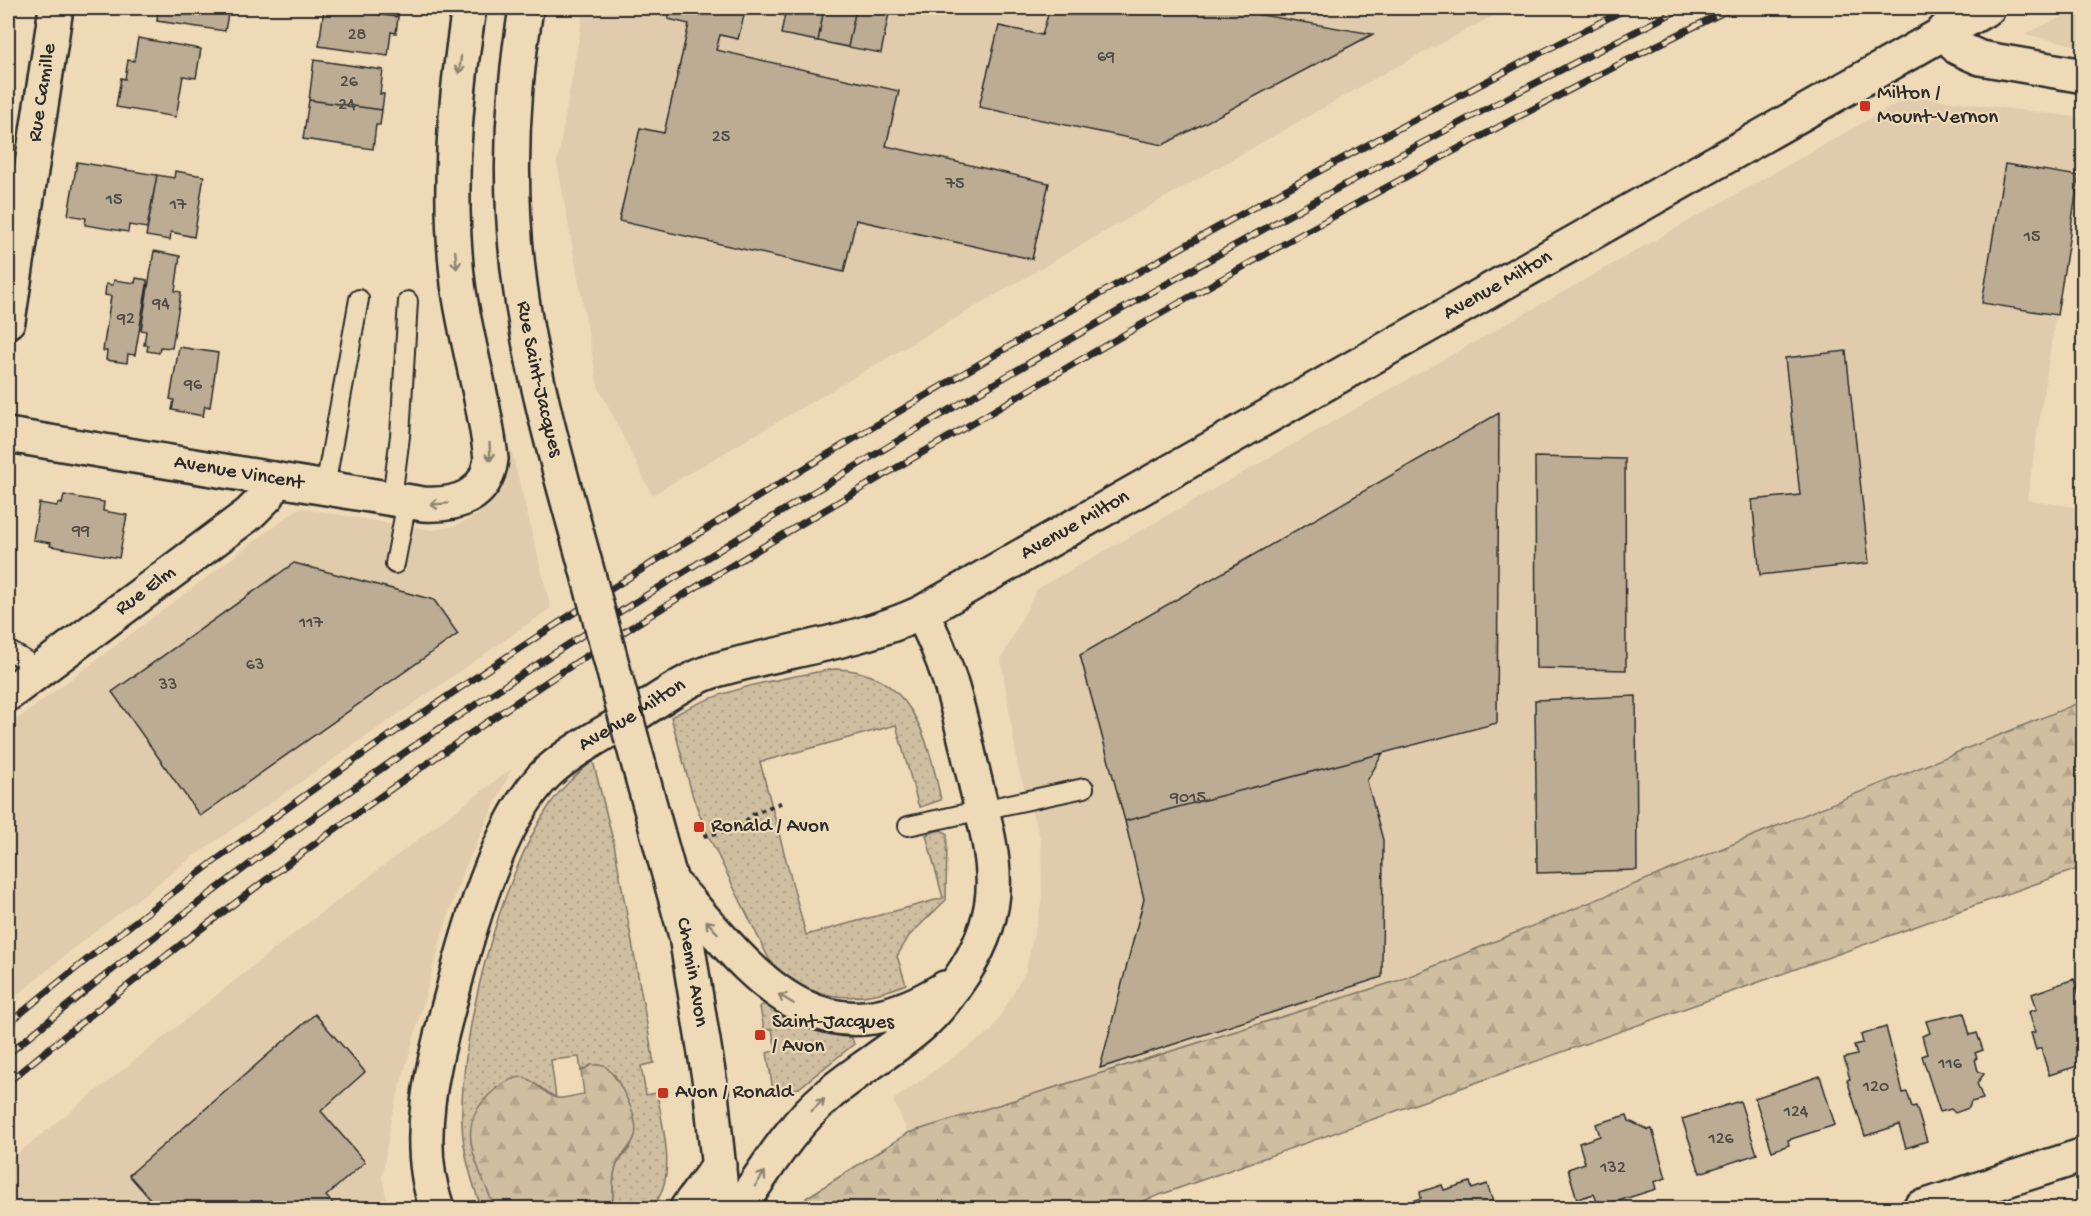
<svg xmlns="http://www.w3.org/2000/svg" width="2091" height="1216" viewBox="0 0 2091 1216" font-family="'Gochi Hand',sans-serif">
	<style>
		.built { fill: #e0ccad }
		.grass { fill: url(#grass-dots); stroke: #7d7466; stroke-width: 1.5 }
		.forest { fill: url(#forest-firs); stroke: #7d7466; stroke-width: 1.5 }
		.building { fill: #bcac93; stroke: #2b2b2b; stroke-width: 1.5 }
		.lines { fill: none; stroke-linecap: round; stroke-linejoin: round }
		.lane-casing { stroke: #2b2b2b; stroke-width: 22 }
		.street-casing { stroke: #2b2b2b; stroke-width: 38 }
		.secondary-casing { stroke: #2b2b2b; stroke-width: 38 }
		.path { stroke: #2b2b2b; stroke-width: 4; stroke-dasharray: 4.5 4.5; stroke-linecap: butt }
		.lane { stroke: #efdab8; stroke-width: 18 }
		.street { stroke: #efdab8; stroke-width: 33 }
		.secondary { stroke: #efdab8; stroke-width: 33 }
		.rail-casing { stroke: #2b2b2b; stroke-width: 7 }
		.rail { stroke: #efdab8; stroke-width: 4.5; stroke-dasharray: 14; stroke-linecap: butt }
		.secondary-bridge-casing { stroke: #2b2b2b; stroke-width: 38; stroke-linecap: butt }
		.secondary-bridge { stroke: #efdab8; stroke-width: 33 }
		.oneway { stroke: #8d8272 }
		.poi-dot { fill: #c8321e; stroke: #efdab8; stroke-width: 2 }
		.labels { text-anchor: middle; dominant-baseline: central; stroke-width: 4.5; stroke-linejoin: round; paint-order: stroke }
		.number-label { font-size: 18px; fill: #4f4b45 }
		.street-label { font-size: 21px; fill: #2b2b2b; stroke: #efdab8 }
		.poi-label { font-size: 21px; fill: #2b2b2b; stroke: #efdab8; text-anchor: start }
	</style>
	<defs>
		<pattern id="grass-dots" width="8" height="8" patternUnits="userSpaceOnUse" patternTransform="scale(1.5)"><rect width="8" height="8" fill="#cfbea0"/><path d="M2 2h.1M6 6h.1" fill="none" stroke="#b2a38a" stroke-width="1.8" stroke-linecap="round"/></pattern>
		<pattern id="forest-firs" width="22" height="20" patternUnits="userSpaceOnUse" patternTransform="scale(1.5)"><rect width="22" height="20" fill="#cfbea0"/><path d="M5 1l3.5 6h-7zM16 11l3.5 6h-7z" fill="#b2a38a"/></pattern>
	</defs>
	<rect width="100%" height="100%" fill="#efdab8"/>
	<filter id="ink" filterUnits="userSpaceOnUse"><feTurbulence type="fractalNoise" baseFrequency=".0167" numOctaves="2"/><feDisplacementMap in="SourceGraphic" scale="12" xChannelSelector="R" yChannelSelector="G"/><feConvolveMatrix kernelMatrix="1 2 1 2 8 2 1 2 1" color-interpolation-filters="sRGB"/></filter>
	<g filter="url(#ink)">
		<path class="built" d="M584,8H1508L1383,74L1078,247L652,495L598,386L557,163Z
			M2082,8L2083,47L2024,34Z
			M1910,96L2083,118V140L2027,500L2083,508V701L1400,980L908,1133L893,1100L992,1030L1025,972L1042,899L1041,841L1018,768L1001,659L1037,589Z
			M511,449L551,608L193,857L79,944L8,1003V726L299,508L432,530L455,526L477,515L494,499L507,476Z
			M512,768L462,874L441,939L391,1120L382,1178L389,1208H8V1161L287,939Z"/>
		<path class="grass" d="M835,669C911,670 928,737 941,800L920,807L918,804L896,725L760,762L806,935L943,898L926,835L940,830L947,833L946,900L909,936L897,956L906,984C859,1005 803,1002 769,959L706,831L693,797L671,717C721,688 778,679 835,669Z
			M593,761L614,844L654,1063L641,1066L646,1095L657,1093C663,1131 678,1176 652,1208H612C614,1194 611,1180 616,1166C619,1159 627,1154 630,1147C642,1123 625,1097 615,1075L591,1065L581,1071L579,1057L551,1060L556,1098C531,1082 525,1071 496,1088L492,1201L494,1208H481C472,1181 463,1153 462,1124C459,1033 500,878 551,803C562,787 578,773 593,761Z
			M764,1004C791,1024 818,1034 852,1038L854,1044L799,1088L778,1093L773,1090L767,1053L776,1050L772,1029L764,1030L760,1007Z"/>
		<path class="forest" d="M2083,701V867L1123,1208H805L806,1198L908,1133L1400,980Z
			M591,1065H604C618,1077 640,1117 635,1136C631,1148 620,1155 616,1167C611,1181 614,1194 612,1208H494C480,1165 448,1126 496,1089C503,1083 516,1075 525,1078C536,1081 545,1095 556,1098C564,1099 576,1095 584,1094L581,1071Z"/>
		<path class="building" d="M158,8H229L225,31L157,21Z
			M324,8L398,17L396,33L391,32L388,56L319,46Z
			M331,8H399L398,17Z
			M670,8H746L738,39L720,35L716,50L899,91L886,146L1049,183L1032,259L856,220L844,272L619,221L640,128L664,133L689,24L668,19Z
			M786,8H824L818,41L781,34Z
			M824,8H856L848,47L818,41Z
			M856,8H890L881,53L848,47Z
			M1050,8H1221L1373,34L1163,145L979,107L999,26L1042,35Z
			M138,38L201,49L196,78L183,76L176,117L116,107L121,78L125,79L128,60L134,61Z
			M314,60L383,70L380,94H384L382,110L309,100Z
			M309,100L382,110L380,125H376L373,149L303,139Z
			M77,162L157,175L147,228L129,225L128,232L85,225L86,218L68,215Z
			M2005,164L2079,176L2057,315L1982,303Z
			M175,171L204,176L194,237L171,232L170,240L146,236L157,175L174,178Z
			M154,251L180,256L175,291L181,292L172,348L160,347L159,353L147,351L148,345H144L146,331L141,330Z
			M136,278L147,280V285L135,355L128,354L127,363L106,360L107,351H103L111,296L105,295L106,284L113,285L114,280L135,283Z
			M179,347L218,353L210,407L205,406L203,416L172,410L174,400L170,399Z
			M1846,351L1869,563L1760,575L1752,500L1800,495L1785,358Z
			M1499,413L1497,723L1125,821L1080,655Z
			M1535,457L1625,459L1626,670L1536,668Z
			M64,495L104,502L103,511L127,515L119,558L50,546L51,543L33,540L39,503L57,506L58,503L62,504Z
			M294,563L434,600L458,634L200,816L112,692Z
			M1636,696L1637,870L1537,873L1535,700Z
			M1383,753L1367,781L1383,840L1382,977L1100,1068L1144,899L1125,821Z
			M2074,979L2081,1001L2077,1002L2084,1015V1064L2049,1075L2041,1048L2036,1050L2031,1033L2035,1032L2029,1012L2037,1009L2032,994Z
			M1964,1013L1970,1035L1977,1033L1983,1050L1975,1053L1977,1058L1975,1059L1978,1071L1984,1074L1977,1083L1983,1099L1971,1102L1969,1108L1955,1113L1951,1109L1940,1112L1922,1056L1927,1054L1922,1036L1930,1033L1926,1021Z
			M315,1014L365,1072L321,1111L365,1162L326,1196L337,1208H158L129,1175Z
			M1886,1027L1903,1093L1907,1092L1912,1107L1916,1106L1927,1141L1906,1148L1899,1125L1865,1136L1847,1080L1850,1079L1844,1058L1857,1055L1854,1045L1863,1043L1861,1035Z
			M1820,1076L1835,1125L1788,1140L1789,1145L1772,1151L1755,1098Z
			M1740,1101L1757,1154L1700,1173L1682,1119Z
			M1627,1115L1629,1121L1648,1130L1652,1129L1666,1178L1654,1182L1656,1189L1599,1207L1594,1194L1577,1199L1568,1169L1585,1163L1579,1143L1600,1136L1596,1124Z
			M1470,1182L1472,1189L1487,1184L1495,1208H1397L1396,1206L1421,1198L1420,1192L1442,1185L1444,1190Z"/>
		<g class="lines">
			<defs>
				<path id="lane" d="M325,487L359,299
					M392,498L400,436L408,301
					M395,564L407,501
					M8,650L25,660L35,673
					M908,826L1084,788"/>
				<g id="street">
					<path d="M1945,30L1958,48L1980,58L2084,76"/>
					<path id="s1" d="M8,321L56,8"/>
					<path id="s2" d="M8,435L423,504C457,506 486,497 491,459C485,400 466,343 458,284C447,192 455,99 469,8"/>
					<path id="s3" d="M8,694L249,514L268,495L274,479"/>
					<path d="M1920,1208L2084,1155"/>
				</g>
				<g id="secondary">
					<path id="s4" d="M526,8C511,98 508,194 520,285C533,384 563,482 589,578"/>
					<path id="s5" d="M632,740L686,936L710,1084L723,1208"/>
					<path d="M676,887C754,975 817,1068 945,988"/>
					<path id="s6" d="M437,1208C412,1140 434,1061 452,994C468,931 501,815 549,771C574,749 605,733 633,716C659,700 686,679 716,670C785,650 855,643 921,613L1988,8"/>
					<path d="M687,1208L719,1165"/>
					<path d="M739,1208C766,1169 791,1126 828,1095C857,1070 890,1052 919,1027C938,1011 951,992 965,971C1009,902 993,856 975,781C961,723 951,665 921,613"/>
				</g>
			</defs>
			<use href="#lane" class="lane-casing"/>
			<use href="#street" class="street-casing"/>
			<use href="#secondary" class="secondary-casing"/>
			<path class="path" d="M704,836L738,828L755,813L783,802"/>
			<use href="#lane" class="lane"/>
			<use href="#street" class="street"/>
			<use href="#secondary" class="secondary"/>
			<defs>
				<path id="rail" d="M8,1024C257,816 528,637 805,468C1073,305 1348,151 1628,8
					M8,1054C145,941 289,831 436,731C554,651 676,577 797,502C1085,325 1380,160 1682,8
					M8,1082C177,943 351,813 533,691C677,595 828,508 978,420C1225,274 1475,134 1732,8"/>
			</defs>
			<use href="#rail" class="rail-casing"/>
			<use href="#rail" class="rail"/>
			<defs>
				<path id="secondary-bridge" d="M589,578L632,740"/>
			</defs>
			<use href="#secondary-bridge" class="secondary-bridge-casing"/>
			<use href="#secondary-bridge" class="secondary-bridge"/>
		</g>
		<defs><path id="oneway-shaft" d="M-6 0H5M1.5-3L5.5 0L1.5 3" fill="none" stroke-width="1.6" stroke-linecap="round" stroke-linejoin="round" transform="scale(1.5)"/></defs>
		<g class="oneway">
			<use href="#oneway-shaft" transform="translate(460 65) rotate(97)"/>
			<use href="#oneway-shaft" transform="translate(456 260) rotate(85)"/>
			<use href="#oneway-shaft" transform="translate(490 452) rotate(87)"/>
			<use href="#oneway-shaft" transform="translate(439 504) rotate(176)"/>
			<use href="#oneway-shaft" transform="translate(712 927) rotate(-132)"/>
			<use href="#oneway-shaft" transform="translate(786 999) rotate(-148)"/>
			<use href="#oneway-shaft" transform="translate(818 1105) rotate(-44)"/>
			<use href="#oneway-shaft" transform="translate(760 1179) rotate(-55)"/>
		</g>
	</g>
	<g class="poi-dot">
		<rect x="1859" y="100" width="12" height="12" rx="3"/>
		<rect x="693" y="821" width="12" height="12" rx="3"/>
		<rect x="754" y="1029" width="12" height="12" rx="3"/>
		<rect x="657" y="1087" width="12" height="12" rx="3"/>
	</g>
	<g class="labels">
		<g class="number-label">
			<text x="357" y="35">28</text>
			<text x="1106" y="57">69</text>
			<text x="349" y="82">26</text>
			<text x="347" y="105">24</text>
			<text x="721" y="137">25</text>
			<text x="955" y="184">75</text>
			<text x="114" y="200">15</text>
			<text x="178" y="205">17</text>
			<text x="2032" y="237">15</text>
			<text x="161" y="304">94</text>
			<text x="126" y="319">92</text>
			<text x="193" y="385">96</text>
			<text x="81" y="531">99</text>
			<text x="311" y="623">117</text>
			<text x="255" y="665">63</text>
			<text x="168" y="685">33</text>
			<text x="1188" y="798">9015</text>
			<text x="1950" y="1064">116</text>
			<text x="1876" y="1087">120</text>
			<text x="1796" y="1112">124</text>
			<text x="1721" y="1139">126</text>
			<text x="1613" y="1168">132</text>
		</g>
		<g class="street-label">
			<text stroke="none"><textPath href="#s1" startOffset="231">Rue Camille</textPath></text>
			<text stroke="none"><textPath href="#s6" startOffset="1536">Avenue Milton</textPath></text>
			<text stroke="none"><textPath href="#s4" startOffset="374">Rue Saint-Jacques</textPath></text>
			<text stroke="none"><textPath href="#s2" startOffset="234">Avenue Vincent</textPath></text>
			<text stroke="none"><textPath href="#s6" startOffset="1050">Avenue Milton</textPath></text>
			<text stroke="none"><textPath href="#s3" startOffset="172">Rue Elm</textPath></text>
			<text stroke="none"><textPath href="#s6" startOffset="564">Avenue Milton</textPath></text>
			<text stroke="none"><textPath href="#s5" startOffset="240">Chemin Avon</textPath></text>
		</g>
		<g class="poi-label">
			<text x="1877" y="94">Milton /<tspan x="1877" dy="24">Mount-Vernon</tspan></text>
			<text x="711" y="827">Ronald / Avon</text>
			<text x="772" y="1023">Saint-Jacques<tspan x="772" dy="24">/ Avon</tspan></text>
			<text x="675" y="1093">Avon / Ronald</text>
		</g>
	</g>
	<rect width="2091" height="1216" fill="none" stroke="#efdab8" stroke-width="30"/>
	<rect x="15" y="15" width="2061" height="1186" fill="none" stroke="#2b2b2b" stroke-width="2" filter="url(#ink)"/>
</svg>
